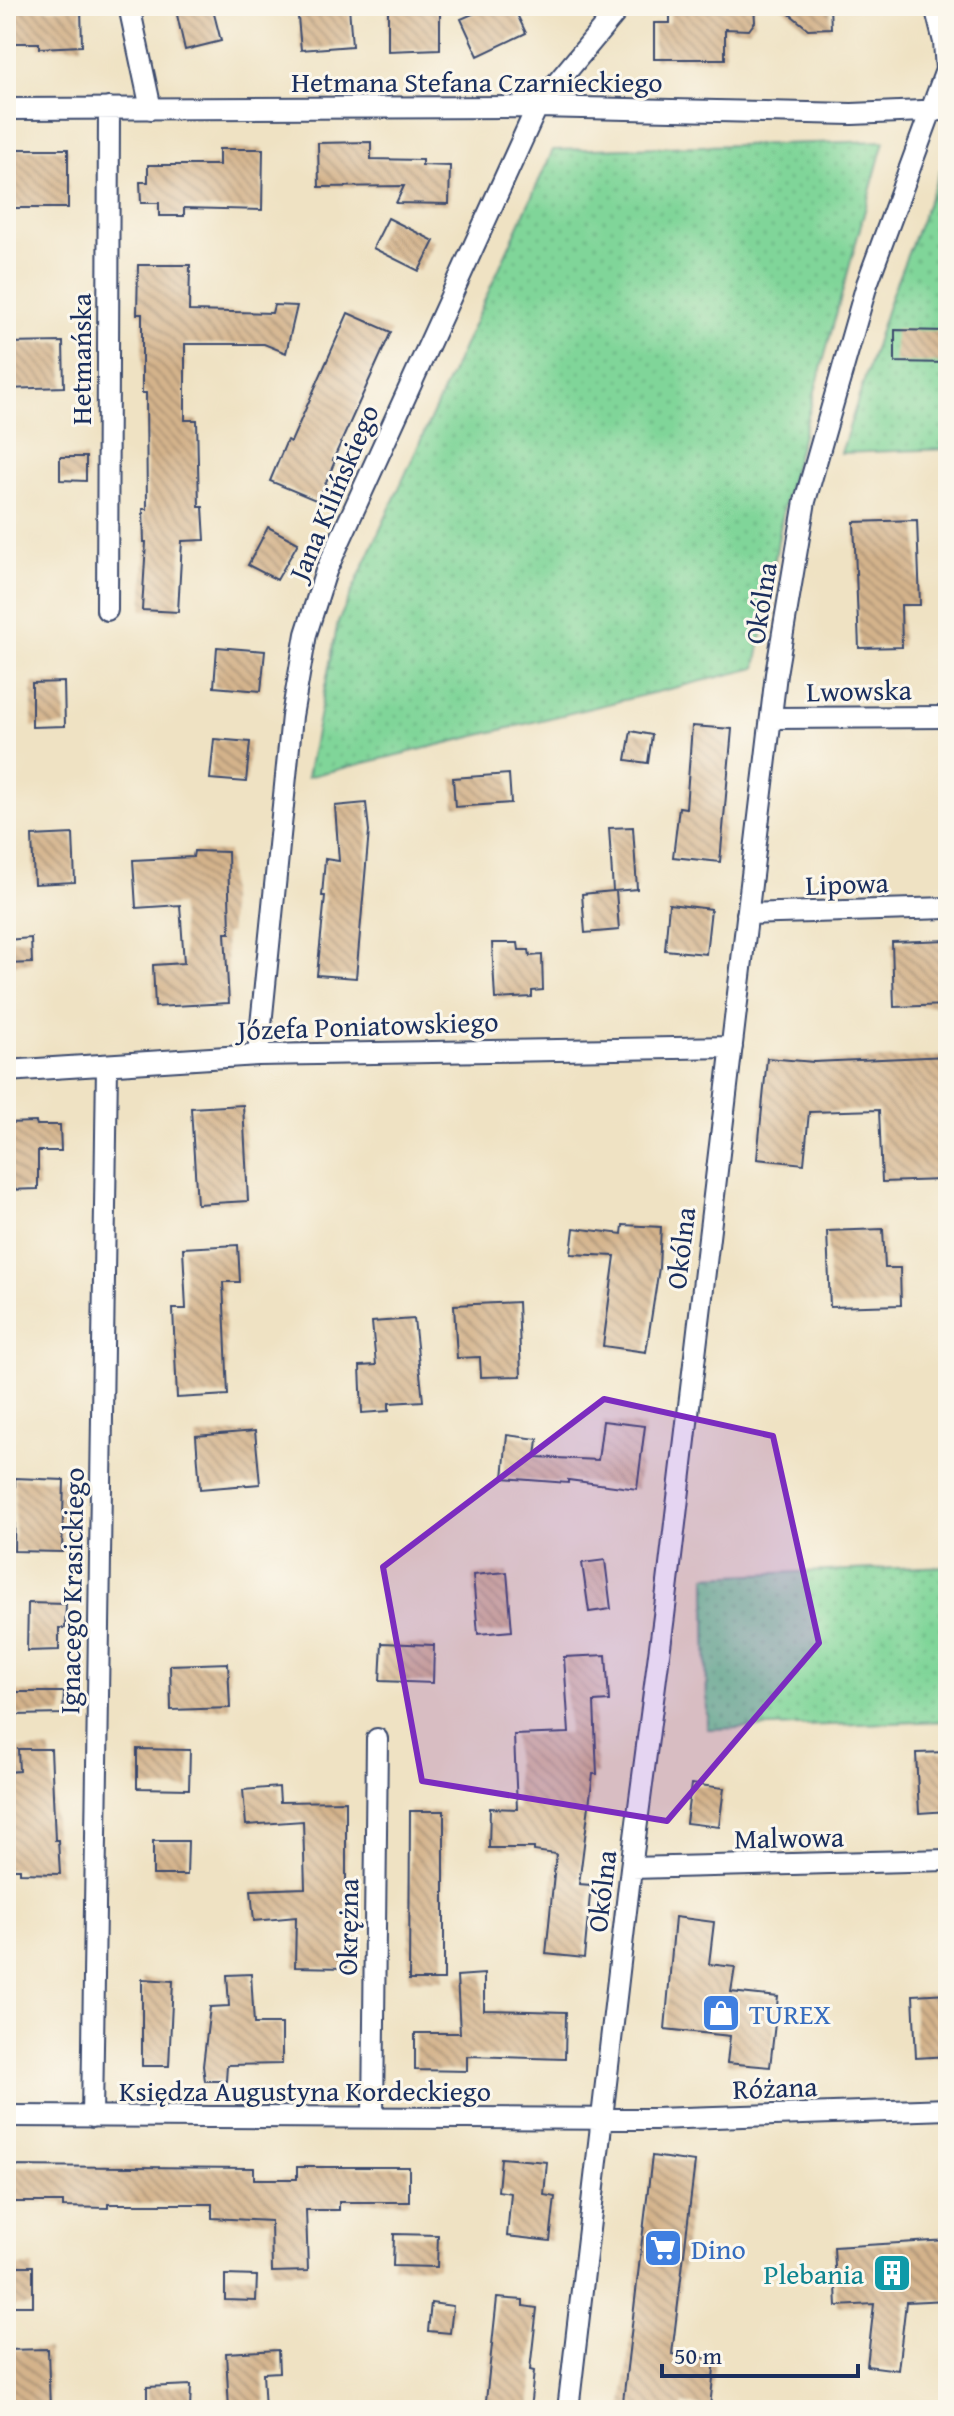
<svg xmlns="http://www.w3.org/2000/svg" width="954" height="2416" viewBox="0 0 954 2416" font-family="'Gentium Book Plus',serif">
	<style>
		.garden { fill: url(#garden-dots); stroke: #4e827c; stroke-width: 2 }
		.building { fill: url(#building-back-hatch) }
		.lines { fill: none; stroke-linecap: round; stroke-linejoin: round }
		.street-casing { stroke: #3b4a6d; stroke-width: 24 }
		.street { stroke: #fff; stroke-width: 20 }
		.marked { fill: #7b2cbf; fill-opacity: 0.2; stroke: #7b2cbf; stroke-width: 6; stroke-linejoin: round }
		.labels { text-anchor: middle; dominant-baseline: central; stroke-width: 6; stroke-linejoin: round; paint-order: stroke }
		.street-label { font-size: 28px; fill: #1b2f5e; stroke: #fbf7ec }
		.shop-label { font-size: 28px; fill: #366cbe; stroke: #fbf7ec; text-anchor: start }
		.culture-label { font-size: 28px; fill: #0d838f; stroke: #fbf7ec; text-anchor: end }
	</style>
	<defs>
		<pattern id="garden-dots" width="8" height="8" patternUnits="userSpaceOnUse" patternTransform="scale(2)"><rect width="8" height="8" fill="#80d599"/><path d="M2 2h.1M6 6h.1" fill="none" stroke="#6eb786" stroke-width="1.8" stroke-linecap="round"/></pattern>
		<pattern id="building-back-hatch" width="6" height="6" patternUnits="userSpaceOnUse" patternTransform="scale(2)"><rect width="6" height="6" fill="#d4b38b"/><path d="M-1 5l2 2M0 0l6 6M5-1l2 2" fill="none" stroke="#ab9275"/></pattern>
	</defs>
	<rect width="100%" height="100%" fill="#fbf7ec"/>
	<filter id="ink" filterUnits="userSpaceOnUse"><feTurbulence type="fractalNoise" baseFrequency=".0125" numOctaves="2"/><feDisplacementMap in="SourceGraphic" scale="16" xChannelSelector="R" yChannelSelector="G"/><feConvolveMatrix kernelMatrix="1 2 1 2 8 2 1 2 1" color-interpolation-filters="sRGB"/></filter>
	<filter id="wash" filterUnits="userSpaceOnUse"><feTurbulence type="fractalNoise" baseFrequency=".006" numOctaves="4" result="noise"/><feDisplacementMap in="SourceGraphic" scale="32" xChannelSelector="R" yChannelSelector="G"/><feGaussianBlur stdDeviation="1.8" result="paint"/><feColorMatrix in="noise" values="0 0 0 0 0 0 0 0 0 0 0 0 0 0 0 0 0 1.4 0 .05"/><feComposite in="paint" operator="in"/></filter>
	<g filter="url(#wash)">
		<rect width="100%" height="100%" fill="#efe2c3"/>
		<path class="garden" d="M884,141L785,500L756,668L307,777L338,622L553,150Z
			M948,151V449L841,453L891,296Z
			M948,1566V1721L707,1729L706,1576Z"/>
		<g id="blocks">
			<path class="building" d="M175,6H212L221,41L185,50Z
				M297,6H349L352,46L301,50Z
				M491,6H513L526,33L478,56L461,19Z
				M670,6H754L755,22L749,30L725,29V59H654V23H670Z
				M780,6H830L831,28L808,29Z
				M81,8L82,46L39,48V43H6V10Z
				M388,9H440V49L388,51Z
				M371,142V159L422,160V165L450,166L449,204L396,203L404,186L319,187L318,143Z
				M6,149H68V208H6Z
				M219,149H263L262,210L184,208V216H159V203H141L140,182H148V165H219Z
				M388,218L434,241L419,271L373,248Z
				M138,265H190L189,311L272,313L274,305L297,306L286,353L264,344H185V420H197L199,507H203L205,540L182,541L178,612L142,610L146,542H144L143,509H147L146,393H142V314H137Z
				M348,313L391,332L333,460L335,461L318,501L270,481L287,440L291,442Z
				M895,330L948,331V363L895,362Z
				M63,342L64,387L6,389V343Z
				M60,457H86V481L60,480Z
				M917,520L920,605H901L902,647L859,648L854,522Z
				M268,527L298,543L277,580L248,565Z
				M217,647L265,651L261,691L214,687Z
				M64,682L65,726L32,727V683Z
				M692,726L732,729L720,862L673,857L679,807L686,808Z
				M631,731L652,735L648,763L626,760Z
				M214,739L250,742L246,782L210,779Z
				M509,774L511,803L455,807L453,778Z
				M366,803L369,831L356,978L317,975L325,896H322L325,859L339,861L335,806Z
				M633,827L637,889L614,891H616L619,930L585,933L582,894L613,891L609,828Z
				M73,834L75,882L34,884L32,836Z
				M194,851L228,852L230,933H225L229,1003L155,1007L153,965L184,963L180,905L136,908L133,860L193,857Z
				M669,904L711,909L706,954L665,950Z
				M31,938L32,963L6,964V940Z
				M948,940V1005L894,1007L892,942Z
				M492,943H518L519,950H529L530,956L542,955L543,990L532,991V997L495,999Z
				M948,1056V1171H941V1180L882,1182L879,1110L809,1112L804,1164L757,1159L767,1058L814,1062Z
				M243,1105L248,1201L197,1204L191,1108Z
				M36,1122L37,1125H60L61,1151H38V1189L6,1190V1123Z
				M623,1225L661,1227L659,1268L646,1352L603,1346L615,1256L571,1254L574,1228L622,1234Z
				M883,1229L885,1268H900L901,1305L830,1307L827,1231Z
				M238,1245L240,1282H223L228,1395L177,1398L173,1309H186L183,1248Z
				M518,1302L521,1376L481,1377L480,1357L457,1358L454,1305Z
				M414,1319L423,1401L389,1403V1411L362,1413L360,1366L376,1365L372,1322Z
				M603,1421L645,1426L637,1489L568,1480V1483L503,1478L507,1435L538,1439L536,1457L598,1460Z
				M255,1431L260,1484L200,1489L196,1436Z
				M15,1478L64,1480L62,1552L14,1551Z
				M605,1560L611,1609L589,1612L582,1563Z
				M507,1572L512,1631L478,1634L473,1575Z
				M28,1603L66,1604L65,1628H59V1650L27,1651Z
				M382,1643L434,1645L433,1683L380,1681Z
				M606,1655L609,1701L594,1702L597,1774H593L579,1884L591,1885L584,1958L546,1954L556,1854L534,1851V1848H489L490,1808L517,1809L514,1735L569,1733L564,1657Z
				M228,1663L230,1708L171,1710L170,1665Z
				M15,1692H64L63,1714L16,1715Z
				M18,1749H51L55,1840H58L60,1874L20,1873V1869H6V1833H11L7,1772L19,1771Z
				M137,1749L190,1750L189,1789L137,1788Z
				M948,1752V1811L919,1813L916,1753Z
				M691,1784L724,1788L719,1827L686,1823Z
				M279,1787L280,1802L346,1801V1968L295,1967L296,1917L254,1921L251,1890L305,1888L303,1821L246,1825L243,1790Z
				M410,1811H444V1980H409Z
				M153,1841H188L187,1875H153Z
				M675,1917L714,1922L709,1964L735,1967L731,1992L778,1997L770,2067L727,2063L730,2036L665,2029Z
				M251,1974L254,2024H282V2064L227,2065L226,2081H205L203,2066L210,2007L229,2006L227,1975Z
				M484,1974V2010L566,2012L565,2059L467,2056V2071L415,2070V2033H460L457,1976Z
				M142,1979L173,1981L169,2066H142Z
				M948,1993V2056L916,2058L913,1995Z
				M652,2156L695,2162L672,2354L715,2359L710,2407L683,2404L682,2410H622Z
				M501,2158L547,2162L544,2195L555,2197L550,2241L507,2236L511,2193L498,2191Z
				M6,2166L254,2168V2179H297V2167H409V2202H339V2210H306L308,2271L272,2272L271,2221L212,2218V2204H108V2208L63,2207V2202H6Z
				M394,2234L438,2235L437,2267L393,2266Z
				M948,2240V2300L906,2302L898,2370L867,2366L874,2304L837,2306L834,2247Z
				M6,2266H33V2306H6Z
				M225,2275L257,2276L256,2301L225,2300Z
				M497,2298L523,2300V2306L537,2308L530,2370L534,2371L530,2410H485Z
				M431,2303L453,2306L450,2333L428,2331Z
				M48,2349L50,2410H6V2350Z
				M278,2350L279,2372L263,2373L265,2410H229L226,2353Z
				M191,2385L190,2410H147V2387Z"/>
		</g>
	</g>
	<g filter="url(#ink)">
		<use href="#blocks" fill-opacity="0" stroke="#3b4a6d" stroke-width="2"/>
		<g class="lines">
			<defs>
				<path id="street" d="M129,6L151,109
					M6,109L537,107L852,114L946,110
					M107,610L109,108
					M771,718L948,717
					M747,914L948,908
					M258,1055L292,716L306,634L326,571L537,107L621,6
					M6,1071L258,1055L732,1047
					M631,1868L948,1860
					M6,2116L655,2119L948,2109
					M373,2116L377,1739
					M92,2117L107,1066
					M568,2410L631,1868L664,1616L776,674L805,501L867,284L946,70L944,42L935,6"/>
			</defs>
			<use href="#street" class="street-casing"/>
			<use href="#street" class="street"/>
		</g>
	</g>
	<path class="marked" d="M604,1399L773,1436L819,1643L667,1821L422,1781L383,1567Z"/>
	<defs>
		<symbol id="shop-square" viewBox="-11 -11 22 22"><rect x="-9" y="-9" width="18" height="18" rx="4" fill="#3f7fe0" stroke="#fbf7ec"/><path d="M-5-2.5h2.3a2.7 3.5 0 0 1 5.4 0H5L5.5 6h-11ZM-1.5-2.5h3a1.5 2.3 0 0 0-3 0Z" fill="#fff"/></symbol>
		<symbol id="supermarket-square" viewBox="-11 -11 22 22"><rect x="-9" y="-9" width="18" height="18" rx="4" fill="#3f7fe0" stroke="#fbf7ec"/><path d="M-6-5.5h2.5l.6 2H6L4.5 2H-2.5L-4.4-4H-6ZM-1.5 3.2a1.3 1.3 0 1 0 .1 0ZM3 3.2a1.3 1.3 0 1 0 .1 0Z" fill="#fff"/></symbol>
		<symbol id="building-square" viewBox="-11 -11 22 22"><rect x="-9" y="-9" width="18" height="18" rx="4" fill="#0f9aa8" stroke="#fbf7ec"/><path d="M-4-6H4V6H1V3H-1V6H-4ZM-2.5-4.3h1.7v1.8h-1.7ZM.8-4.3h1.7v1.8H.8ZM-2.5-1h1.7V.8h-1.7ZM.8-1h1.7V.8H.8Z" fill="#fff"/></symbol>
	</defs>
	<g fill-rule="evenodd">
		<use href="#shop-square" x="699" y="1991" width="44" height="44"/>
		<use href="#supermarket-square" x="641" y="2226" width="44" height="44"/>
		<use href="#building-square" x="870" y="2251" width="44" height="44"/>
	</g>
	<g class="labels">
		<g class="street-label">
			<text x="477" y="81">Hetmana Stefana Czarnieckiego</text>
			<text transform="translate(80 359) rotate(-90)">Hetmańska</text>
			<text transform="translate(333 492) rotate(-67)">Jana Kilińskiego</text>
			<text transform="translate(760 603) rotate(-81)">Okólna</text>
			<text transform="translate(859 690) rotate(-1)">Lwowska</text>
			<text transform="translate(847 883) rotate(-2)">Lipowa</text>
			<text transform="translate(368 1025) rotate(-2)">Józefa Poniatowskiego</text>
			<text transform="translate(680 1248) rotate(-83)">Okólna</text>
			<text transform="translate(71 1591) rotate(-89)">Ignacego Krasickiego</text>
			<text transform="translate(789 1837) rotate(-1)">Malwowa</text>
			<text transform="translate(601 1891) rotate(-83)">Okólna</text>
			<text transform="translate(347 1927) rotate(-89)">Okrężna</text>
			<text transform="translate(775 2087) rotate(-2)">Różana</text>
			<text x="305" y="2090">Księdza Augustyna Kordeckiego</text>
		</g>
		<g class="shop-label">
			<text x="749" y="2013">TUREX</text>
			<text x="691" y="2248">Dino</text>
		</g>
		<g class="culture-label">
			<text x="864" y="2273">Plebania</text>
		</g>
	</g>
	<rect width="954" height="2416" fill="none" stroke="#fbf7ec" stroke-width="32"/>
	<path d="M662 2364v12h196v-12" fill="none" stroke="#1b2f5e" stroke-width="4"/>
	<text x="674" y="2364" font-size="24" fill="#1b2f5e" stroke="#fbf7ec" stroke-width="6" paint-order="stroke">50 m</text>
</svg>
